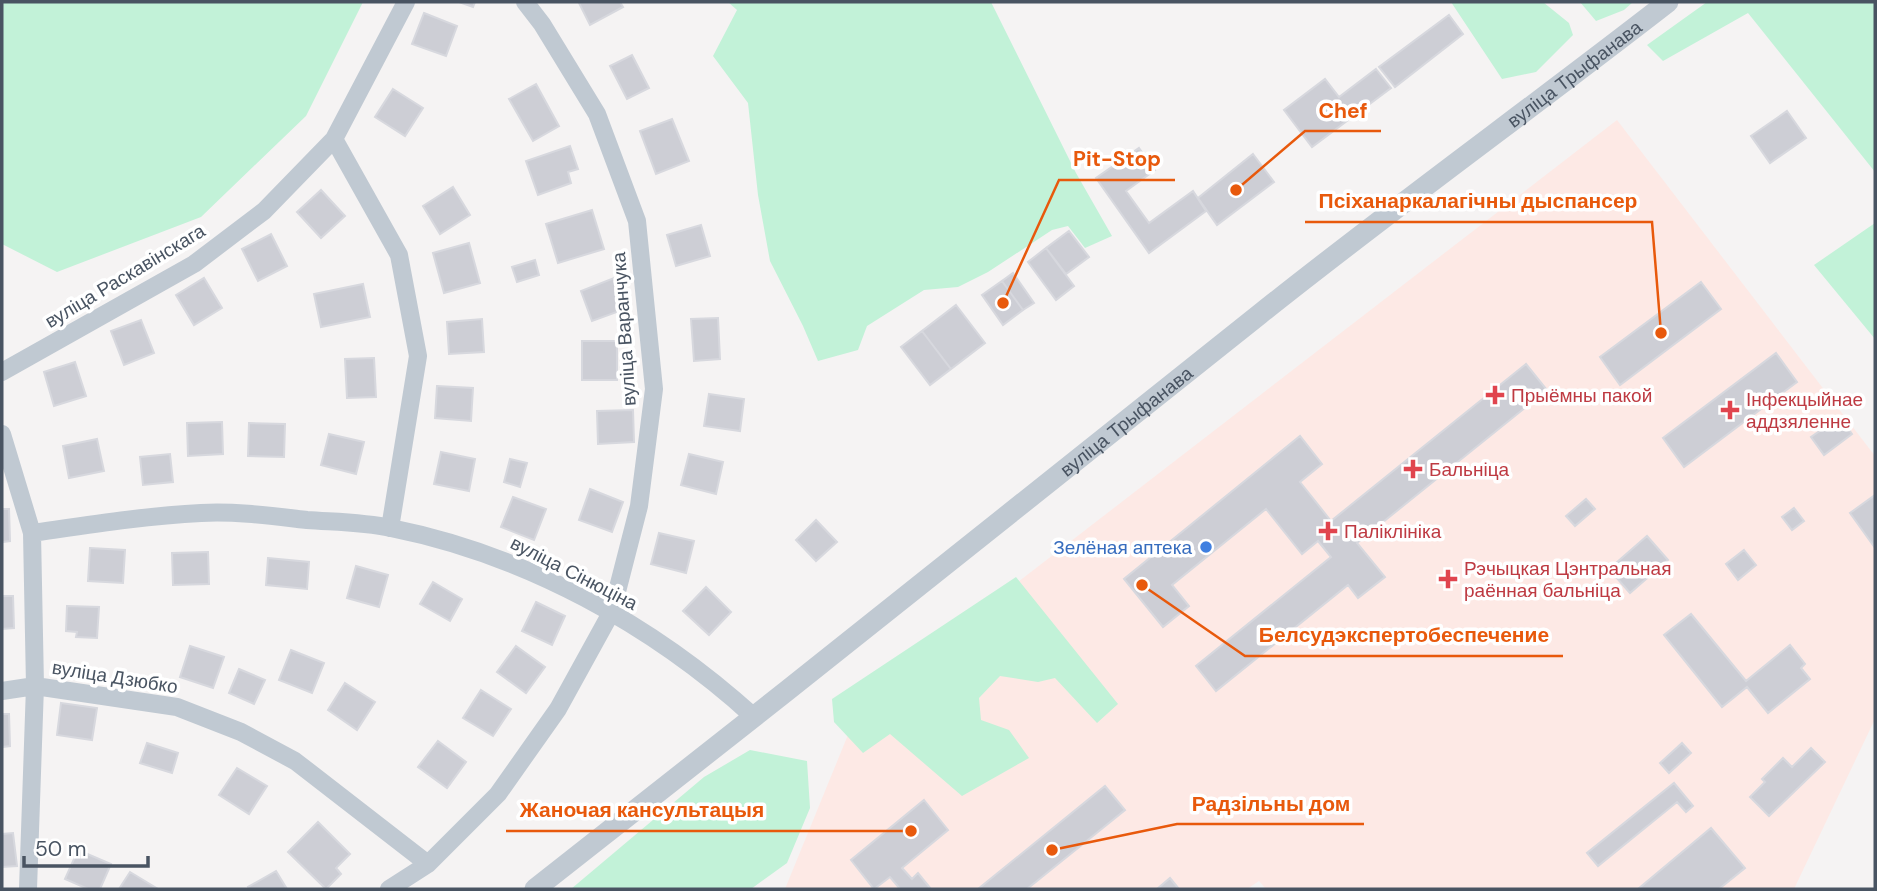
<svg xmlns="http://www.w3.org/2000/svg" width="1877" height="891" viewBox="0 0 1877 891" font-family="'DM Sans',sans-serif">
	<style>
		.medical { fill: #fde9e5 }
		.green { fill: #c2f2d8 }
		.building { fill: #cdced5; stroke: #d7d8de; stroke-width: 2 }
		.lines { fill: none; stroke-linecap: round; stroke-linejoin: round }
		.minor { stroke: #c0c9d2; stroke-width: 18 }
		.tertiary { stroke: #c0c9d2; stroke-width: 21 }
		.health-dot { fill: #e0444e; stroke: #fff; stroke-width: 2.5 }
		.shop-dot { fill: #3f7fe0; stroke: #fff; stroke-width: 2.5 }
		.labels { text-anchor: middle; dominant-baseline: central; stroke-width: 7; stroke-linejoin: round; paint-order: stroke }
		.street-label { font-size: 19px; fill: #495462; stroke: #fff }
		.health-label { font-size: 19px; fill: #be3a42; stroke: #fff; text-anchor: start }
		.shop-label { font-size: 19px; fill: #366cbe; stroke: #fff; text-anchor: end }
		.leader { fill: none; stroke: #e8590c; stroke-width: 2.5 }
		.callout-dot { fill: #e8590c; stroke: #fff; stroke-width: 2.5 }
		.callout-label { font-size: 21px; text-anchor: middle; font-weight: bold; fill: #e8590c; stroke: #fff; stroke-width: 7; stroke-linejoin: round; paint-order: stroke }
	</style>
	<rect width="100%" height="100%" fill="#f5f3f3"/>
	<path class="medical" d="M1617,120L1875,456V719L1794,889H1266L1259,881L1247,889H785L861,703Z"/>
	<path class="green" d="M2,2H363L306,116L201,217L57,272L2,244Z
		M728,2H991L1076,173L1112,236L1085,248L1068,226L1052,230L988,272L958,287L924,290L867,326L858,350L818,361L803,326L770,261L758,195L748,103L713,56L737,10Z
		M1451,2H1543L1569,23L1573,35L1536,72L1502,79Z
		M1580,2H1633L1624,10L1596,21Z
		M1707,2H1875V172L1748,13L1663,61L1647,45Z
		M1875,223V339L1814,265Z
		M1016,577L1118,704L1097,723L1055,678L1038,682L1000,676L979,698L981,720L1009,730L1029,758L962,796L890,734L863,753L834,722L832,699Z
		M750,750L807,761L810,808L787,863L751,889H571L704,777Z"/>
	<path class="building" d="M459,2H475L473,7Z
		M620,2L623,7L590,25L579,3Z
		M424,13L457,26L446,56L412,44Z
		M1449,15L1463,34L1395,87L1379,67Z
		M632,55L649,88L627,99L610,66Z
		M1376,69L1391,88L1312,147L1284,110L1325,79L1339,97Z
		M536,84L559,126L533,141L509,99Z
		M393,89L423,108L405,136L375,117Z
		M1787,111L1806,138L1770,163L1751,136Z
		M672,119L689,161L656,174L640,131Z
		M570,146L578,169L568,172L571,183L538,195L526,161Z
		M1139,148L1155,170L1126,191L1149,223L1193,191L1206,211L1149,253L1096,178Z
		M1253,154L1274,182L1217,225L1198,198Z
		M453,187L470,215L440,234L423,206Z
		M321,190L345,216L321,238L297,212Z
		M592,210L604,249L558,263L546,224Z
		M701,225L710,256L676,266L667,235Z
		M1069,231L1089,257L1066,274L1046,248Z
		M271,234L287,266L258,281L242,249Z
		M469,243L480,283L444,293L433,253Z
		M1046,248L1074,286L1056,300L1028,262Z
		M535,260L539,275L517,282L512,267Z
		M1013,273L1034,303L1023,310L1002,281Z
		M204,278L222,308L194,325L176,295Z
		M614,278L625,309L592,321L581,291Z
		M1002,281L1023,310L1003,325L982,295Z
		M1701,282L1721,309L1620,385L1600,357Z
		M363,284L370,317L321,327L314,294Z
		M956,305L985,343L951,369L922,331Z
		M718,318L720,359L694,361L691,319Z
		M482,319L484,352L449,354L447,322Z
		M141,320L154,353L124,365L111,331Z
		M922,331L951,369L930,385L901,347Z
		M582,341H617V380H582Z
		M1776,353L1797,382L1684,467L1663,438Z
		M374,358L376,397L347,398L345,359Z
		M75,362L86,396L54,406L44,372Z
		M1526,364L1547,390L1357,543L1385,577L1358,598L1348,585L1216,691L1196,666L1331,557L1318,541L1302,554L1266,509L1172,585L1189,606L1163,627L1124,579L1300,436L1322,464L1300,482L1331,521Z
		M437,386L473,388L471,421L435,418Z
		M709,394L744,399L740,431L704,426Z
		M633,410L634,442L598,444L597,411Z
		M1840,417L1852,434L1824,455L1811,437Z
		M222,422L223,454L188,456L187,423Z
		M249,423L285,424L284,457L248,456Z
		M329,434L364,442L356,474L321,465Z
		M97,439L104,471L69,478L63,446Z
		M441,452L475,459L469,491L434,484Z
		M170,454L173,482L143,485L140,457Z
		M689,454L723,462L716,494L681,485Z
		M510,459L527,463L520,487L504,482Z
		M590,489L623,502L612,532L579,520Z
		M1875,495V548L1850,513Z
		M513,497L546,509L534,540L501,527Z
		M1586,499L1595,509L1575,526L1566,516Z
		M1794,508L1804,521L1792,530L1782,517Z
		M2,509H9L10,541L2,542Z
		M816,520L837,542L816,561L796,540Z
		M659,533L694,541L686,573L651,564Z
		M1647,536L1668,560L1630,593L1609,569Z
		M90,548L125,550L123,583L88,581Z
		M1744,550L1756,565L1738,580L1726,564Z
		M208,552L209,584L173,585L172,553Z
		M268,558L309,562L307,589L266,585Z
		M356,566L388,575L379,607L347,598Z
		M433,582L462,599L450,621L420,604Z
		M706,587L731,612L709,635L683,611Z
		M2,596H13L14,628L2,629Z
		M536,602L565,616L552,645L522,631Z
		M67,606L99,607L97,638L76,637L77,632L66,631Z
		M1691,614L1746,681L1790,645L1805,664L1801,668L1810,679L1768,713L1747,687L1722,707L1664,635Z
		M190,646L224,657L213,688L180,677Z
		M516,646L545,667L526,693L497,672Z
		M291,650L324,663L312,693L279,680Z
		M239,669L265,680L254,704L229,693Z
		M345,683L375,702L357,730L328,710Z
		M481,690L511,709L493,736L463,718Z
		M61,703L97,708L92,740L57,735Z
		M2,714H9L10,746L2,747Z
		M438,741L466,762L447,788L418,767Z
		M147,743L178,753L172,773L140,763Z
		M1682,743L1691,753L1669,773L1660,763Z
		M1811,748L1825,762L1769,816L1750,797L1765,782L1762,779L1783,758L1792,767Z
		M237,768L267,786L249,814L219,795Z
		M1674,783L1693,806L1686,812L1677,802L1598,866L1587,853Z
		M1105,786L1125,810L1027,889H978Z
		M924,800L948,830L902,868L912,879L918,873L931,889H900L890,877L874,889L851,860Z
		M318,822L350,854L336,868L341,874L326,889L288,852Z
		M1711,828L1745,868L1719,889H1638Z
		M13,833L17,866L2,867V834Z
		M78,850L111,864L100,889H88L65,879Z
		M276,871L287,889H249L248,887Z
		M130,872L158,889H119Z
		M1170,878L1179,889H1157Z"/>
	<g class="lines">
		<path class="minor" d="M334,139L399,255L418,356L390,528
			M2,372L194,264L264,211L334,139L406,2
			M2,434L32,533L35,686L28,889
			M32,533C88,525 144,516 201,513C235,511 272,516 307,520C335,522 364,522 391,528C526,555 653,625 754,717
			M2,691L35,686L177,707L241,732L295,761L428,864
			M389,889L428,864L498,794L558,709L612,611L639,506L654,389L637,221L597,114L542,24L525,2"/>
		<path class="tertiary" id="s1" d="M535,889C778,699 1019,507 1260,314C1394,207 1533,107 1668,2"/>
	</g>
	<g class="health-dot">
		<path d="M1491.5 384.5h7v7h7v7h-7v7h-7v-7h-7v-7h7z"/>
		<path d="M1726.5 399.5h7v7h7v7h-7v7h-7v-7h-7v-7h7z"/>
		<path d="M1409.5 458.5h7v7h7v7h-7v7h-7v-7h-7v-7h7z"/>
		<path d="M1324.5 520.5h7v7h7v7h-7v7h-7v-7h-7v-7h7z"/>
		<path d="M1444.5 568.5h7v7h7v7h-7v7h-7v-7h-7v-7h7z"/>
	</g>
	<circle class="shop-dot" cx="1206" cy="547" r="7"/>
	<g class="labels">
		<g class="street-label">
			<text stroke="none"><textPath href="#s1" startOffset="1321">вуліца Трыфанава</textPath></text>
			<text transform="translate(125 276) rotate(-31)">вуліца Раскавінскага</text>
			<text transform="translate(624 329) rotate(-94)">вуліца Варанчука</text>
			<text stroke="none"><textPath href="#s1" startOffset="754">вуліца Трыфанава</textPath></text>
			<text transform="translate(574 573) rotate(27)">вуліца Сінюціна</text>
			<text transform="translate(115 677) rotate(9)">вуліца Дзюбко</text>
		</g>
		<g class="health-label">
			<text x="1511" y="395">Прыёмны пакой</text>
			<text x="1746" y="399">Інфекцыйнае<tspan x="1746" dy="22">аддзяленне</tspan></text>
			<text x="1429" y="469">Бальніца</text>
			<text x="1344" y="531">Паліклініка</text>
			<text x="1464" y="568">Рэчыцкая Цэнтральная<tspan x="1464" dy="22">раённая бальніца</tspan></text>
		</g>
		<g class="shop-label">
			<text x="1192" y="547">Зелёная аптека</text>
		</g>
	</g>
	<path class="leader" d="M1236 190L1305 131H1381M1003 303L1059 180H1175M1661 333L1652 222H1305M1142 585L1245 656H1563M1052 850L1177 824H1364M911 831L779 831H506"/>
	<g class="callout-dot">
		<circle cx="1236" cy="190" r="7"/>
		<circle cx="1003" cy="303" r="7"/>
		<circle cx="1661" cy="333" r="7"/>
		<circle cx="1142" cy="585" r="7"/>
		<circle cx="1052" cy="850" r="7"/>
		<circle cx="911" cy="831" r="7"/>
	</g>
	<g class="callout-label">
		<text x="1343" y="118">Chef</text>
		<text x="1117" y="166">Pit-Stop</text>
		<text x="1478" y="208">Псіханаркалагічны дыспансер</text>
		<text x="1404" y="642">Белсудэкспертобеспечение</text>
		<text x="1271" y="811">Радзільны дом</text>
		<text x="642" y="817">Жаночая кансультацыя</text>
	</g>
	<rect width="1877" height="891" fill="none" stroke="#495462" stroke-width="7"/>
	<path d="M24 856v10h124v-10" fill="none" stroke="#495462" stroke-width="3.5"/>
	<text x="35" y="856" font-size="21" fill="#495462" stroke="#ffffff" stroke-width="5" paint-order="stroke">50 m</text>
</svg>
